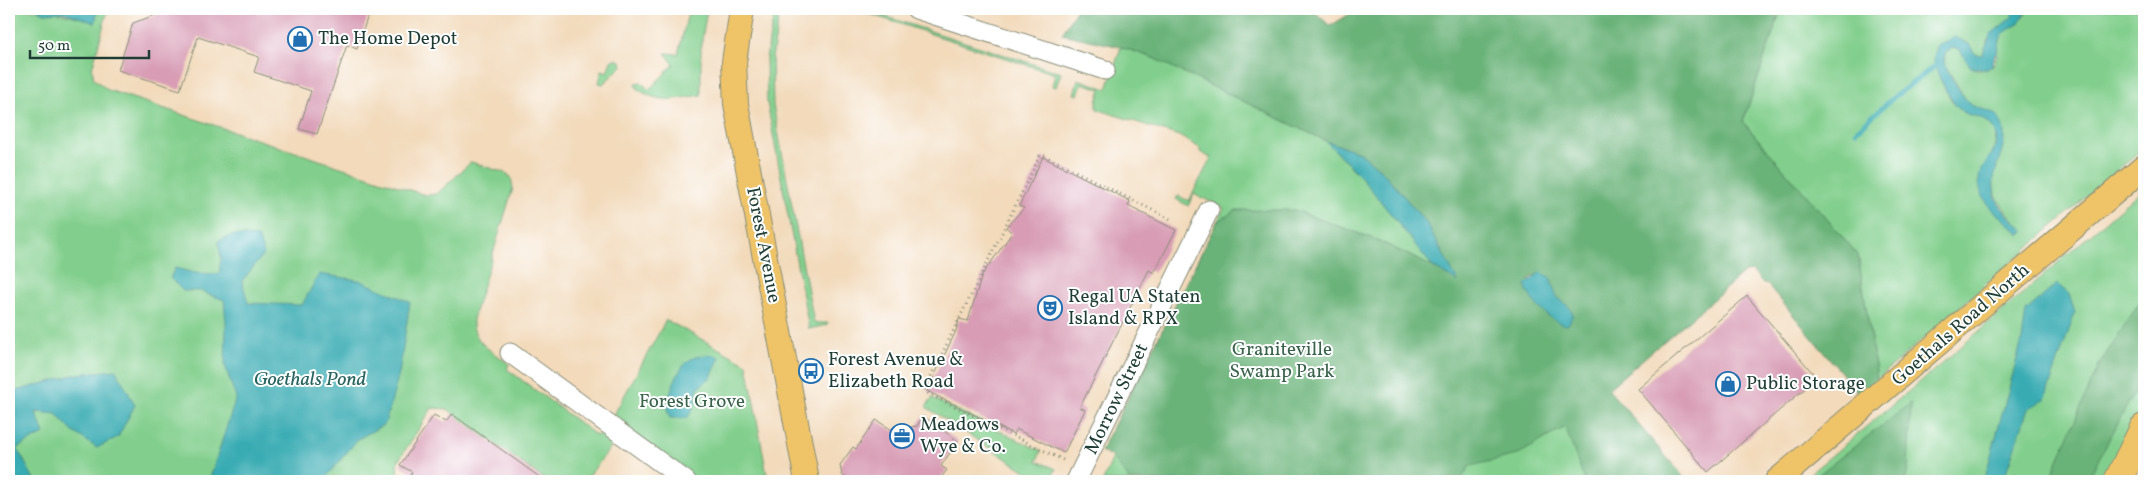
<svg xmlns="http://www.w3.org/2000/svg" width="2153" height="490" viewBox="0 0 2153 490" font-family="Vollkorn,serif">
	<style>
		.green { fill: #82cf8d; stroke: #508660 }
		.forest { fill: #69b278; stroke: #447856; fill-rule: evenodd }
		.water { fill: #39abb2; stroke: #2c7473 }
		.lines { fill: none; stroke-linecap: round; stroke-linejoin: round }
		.stream { stroke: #39abb2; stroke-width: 5 }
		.building { fill: #d89db5 }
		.minor-casing { stroke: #888c78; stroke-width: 21 }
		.major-casing { stroke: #888c78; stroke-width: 26 }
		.highway-casing { stroke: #888c78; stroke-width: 30 }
		.path { stroke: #888c78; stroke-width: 3; stroke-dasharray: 1 4; stroke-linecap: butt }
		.minor { stroke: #fff; stroke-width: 19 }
		.major { stroke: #efc469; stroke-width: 24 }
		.highway { stroke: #efc469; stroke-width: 28 }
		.labels { text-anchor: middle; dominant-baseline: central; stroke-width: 4; stroke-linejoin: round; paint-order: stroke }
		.poi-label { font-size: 19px; fill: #1f3d34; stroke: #fff; text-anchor: start }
		.street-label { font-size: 19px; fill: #1f3d34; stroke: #fff }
		.park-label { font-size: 19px; fill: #38624a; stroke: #fff }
		.water-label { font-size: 20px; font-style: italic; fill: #286460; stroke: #fff }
	</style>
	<rect width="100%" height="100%" fill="#fff"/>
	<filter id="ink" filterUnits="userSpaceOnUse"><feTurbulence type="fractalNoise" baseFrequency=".02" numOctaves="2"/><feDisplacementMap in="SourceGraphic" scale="10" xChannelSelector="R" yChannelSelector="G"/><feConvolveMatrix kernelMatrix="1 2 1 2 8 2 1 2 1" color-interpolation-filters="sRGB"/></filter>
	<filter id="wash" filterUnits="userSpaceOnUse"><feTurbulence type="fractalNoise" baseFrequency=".0096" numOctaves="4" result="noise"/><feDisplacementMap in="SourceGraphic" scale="20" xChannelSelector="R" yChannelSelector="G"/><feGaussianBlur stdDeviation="1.12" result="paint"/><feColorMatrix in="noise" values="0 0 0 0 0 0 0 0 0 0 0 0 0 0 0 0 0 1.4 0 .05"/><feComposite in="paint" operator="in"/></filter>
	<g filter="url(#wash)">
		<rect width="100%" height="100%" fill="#f2dabb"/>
		<path class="green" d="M9,9C40,9 65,12 94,22L98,9H108L92,69L94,79L108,90L425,195L437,194L471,162L505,173L511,177L513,188L473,318C471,342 492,351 509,364L507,369L597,436L604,432L614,443L585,481H547L447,409L432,408L397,463L398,481H9Z
			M689,9H707L701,47V95C676,99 657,105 636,87V83L641,82L649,90L674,64L665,53L678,54Z
			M775,9H780L772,58L773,105L814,323H828L827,325L809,329L767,102L766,58Z
			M854,9H862L1061,73L1056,87L1052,86L1055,74Z
			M1781,9H2013V17L1987,41L1986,50L1982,55L1975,54L1969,44L1955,37L1935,66C1941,80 1947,97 1958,108C1965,115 1975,114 1983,119C2004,130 1995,152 1984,166L1988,204L2020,235L2025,231C1983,189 1991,188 2004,134L1966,100L1944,63L1945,54L1953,47L1959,49L1971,67C1978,70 1987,72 1993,65C2000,57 1995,45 2001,36C2009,24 2024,24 2027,9H2140L2144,13V32L2138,37L2144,44V147L1877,379L1858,255L1743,122Z
			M1121,47L1151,57L1326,141L1362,178L1433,267L1377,240L1294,210L1687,481H1103L1113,457L1101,451L1224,208L1194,194L1188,206L1176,199L1178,196L1189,201L1211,158L1200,152V148L1179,136L1097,109V102L1101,89L1082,83L1078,95L1074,94L1078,79L1107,89Z
			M614,59L621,61L622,66L603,84L599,83L602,70L607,72L611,61Z
			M2144,188V405L2112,464L2106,481H1801L1933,371Z
			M666,320L747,364L768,481H700L612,418Z
			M932,398L1041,451L1037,461L1056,469L1050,481H1041L926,407Z"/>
		<path class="forest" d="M1077,9H1312L1330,26L1358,9H1781L1743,122L1858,255L1877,379L1860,395L1767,284L1763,283L1752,271L1745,272L1608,389L1687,481H1585L1565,427L1517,455L1470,466L1460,481H1130L1113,457L1101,451L1217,222L1236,210H1294L1377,240L1433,267L1457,281L1427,224L1384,173L1359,152L1326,141L1151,57L1121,47L1062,34ZM1538,274L1560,301L1567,306L1547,316L1529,279Z
			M2144,295V374L2087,481H2049L2099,365Z
			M1911,403L1908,471L1905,481H1810Z"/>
		<path class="water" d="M37,9H98L95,23L64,12L44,13Z
			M2013,9L2027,10L2018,24L2002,34L1992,65L1986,69L1971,67L1959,49L1953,47L1945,54C1944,58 1943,62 1945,65C1949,74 1965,102 1973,106C1984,111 1995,109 2001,122C2013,150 1984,173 1997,200C2002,211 2016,222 2025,231L2020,235C2006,220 1980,205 1979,182C1977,162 2011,148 1989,123C1981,115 1967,117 1959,109C1951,101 1933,69 1934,58C1934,53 1937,49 1939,44L1955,37L1969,44L1975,54L1982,55L1991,34L2012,17Z
			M1326,141L1359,152L1384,173L1427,224L1458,282L1433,267L1362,178Z
			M233,235L258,237L264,254L242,281L248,303L302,305L319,274L359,280L410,302L399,374L385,424L358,439L323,481H209L236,398L225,366L226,323L224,300L200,291H183L170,278L175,268L195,273L219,274L221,257L218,241Z
			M1540,272L1550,277L1556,296L1571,309L1573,315L1568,325C1554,325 1526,299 1526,285Z
			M2057,284L2069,294L2075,313L2045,399L2028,409L2003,481H1984L2022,340L2026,311Z
			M714,355L720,357L711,377L698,388C695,400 696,408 687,418H670C662,406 677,369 688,361C696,355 704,355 714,355Z
			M116,370L135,405L118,437L97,448L72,431L56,414L36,412L44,434L17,448L35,481H9V393L77,374Z"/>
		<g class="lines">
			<path class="stream" d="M1856,131L1894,97L1939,63"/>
		</g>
		<g id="blocks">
			<path class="building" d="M172,9H370L357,49L347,45L317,134L299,129L311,91L254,72L259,57L198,37L180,90L118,70L133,23Z
				M1043,157L1130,201L1128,206L1176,230L1154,273L1149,270L1080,407L1085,410L1064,453L1016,429L1013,434L927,391L956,331L959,319L968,321L982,275L1012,233L1006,227L1024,208L1019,206Z
				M1747,296L1817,378L1708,472L1638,389Z
				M452,414L545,481H406L412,472L400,465L434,415L446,422Z
				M923,416L958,441L941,466L947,470L938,481H850L842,475L840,465L853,447L856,449L876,420L892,430L917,426Z"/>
		</g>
	</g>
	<g filter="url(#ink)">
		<use href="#blocks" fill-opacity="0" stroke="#888c78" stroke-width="1"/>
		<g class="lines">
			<defs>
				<path id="minor" d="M916,9L1105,70
					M510,353L686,481
					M1076,481L1209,210"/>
				<path id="major" d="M742,9L734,62L736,104L807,481
					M1777,481L2144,167"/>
				<path id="highway" d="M2118,481L2144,428"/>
			</defs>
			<use href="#minor" class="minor-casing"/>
			<use href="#major" class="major-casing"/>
			<use href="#highway" class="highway-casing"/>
			<path class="path" d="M1063,460L927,393L925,388L1040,156H1045L1172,220"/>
			<use href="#minor" class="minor"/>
			<use href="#major" class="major"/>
			<use href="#highway" class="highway"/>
		</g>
	</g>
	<defs>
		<symbol id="shop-ring" viewBox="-11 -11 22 22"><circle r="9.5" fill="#fff" stroke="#1f6fb2" stroke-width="1.5"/><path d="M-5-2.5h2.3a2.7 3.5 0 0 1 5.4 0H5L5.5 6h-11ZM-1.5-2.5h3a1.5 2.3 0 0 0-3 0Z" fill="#1f6fb2"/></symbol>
		<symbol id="theatre-ring" viewBox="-11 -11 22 22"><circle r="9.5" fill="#fff" stroke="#1f6fb2" stroke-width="1.5"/><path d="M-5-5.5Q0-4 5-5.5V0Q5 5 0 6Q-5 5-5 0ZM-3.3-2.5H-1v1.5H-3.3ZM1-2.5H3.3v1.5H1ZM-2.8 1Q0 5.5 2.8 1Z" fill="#1f6fb2"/></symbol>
		<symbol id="bus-ring" viewBox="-11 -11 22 22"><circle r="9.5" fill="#fff" stroke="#1f6fb2" stroke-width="1.5"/><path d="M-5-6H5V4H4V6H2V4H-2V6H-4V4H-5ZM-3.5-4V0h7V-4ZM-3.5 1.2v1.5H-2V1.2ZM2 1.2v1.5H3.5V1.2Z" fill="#1f6fb2"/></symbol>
		<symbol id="office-ring" viewBox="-11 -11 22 22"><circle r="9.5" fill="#fff" stroke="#1f6fb2" stroke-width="1.5"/><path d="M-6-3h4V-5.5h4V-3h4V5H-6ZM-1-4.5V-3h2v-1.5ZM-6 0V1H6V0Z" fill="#1f6fb2"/></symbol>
	</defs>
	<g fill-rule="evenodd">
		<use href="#shop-ring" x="286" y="25" width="28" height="28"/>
		<use href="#theatre-ring" x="1036" y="294" width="28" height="28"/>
		<use href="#bus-ring" x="797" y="357" width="28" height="28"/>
		<use href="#shop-ring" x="1714" y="370" width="28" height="28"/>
		<use href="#office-ring" x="888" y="422" width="28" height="28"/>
	</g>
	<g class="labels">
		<g class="poi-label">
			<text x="318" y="39">The Home Depot</text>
			<text x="1068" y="297">Regal UA Staten<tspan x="1068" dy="22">Island &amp; RPX</tspan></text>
			<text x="828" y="360">Forest Avenue &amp;<tspan x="828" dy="22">Elizabeth Road</tspan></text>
			<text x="1746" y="384">Public Storage</text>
			<text x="920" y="425">Meadows<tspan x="920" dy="22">Wye &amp; Co.</tspan></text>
		</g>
		<g class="street-label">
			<text transform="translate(763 245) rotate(79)">Forest Avenue</text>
			<text transform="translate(1961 325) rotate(-41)">Goethals Road North</text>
			<text transform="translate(1117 399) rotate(-64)">Morrow Street</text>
		</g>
		<g class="park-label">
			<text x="1282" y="350">Graniteville<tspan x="1282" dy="22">Swamp Park</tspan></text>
			<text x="692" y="402">Forest Grove</text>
		</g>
		<g class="water-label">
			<text x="310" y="380">Goethals Pond</text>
		</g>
	</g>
	<rect width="2153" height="490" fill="none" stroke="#fff" stroke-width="30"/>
	<path d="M30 50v8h119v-8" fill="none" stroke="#1f3d34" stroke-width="2.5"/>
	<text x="38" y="50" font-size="15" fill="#1f3d34" stroke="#ffffff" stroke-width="4" paint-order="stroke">50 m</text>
</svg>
